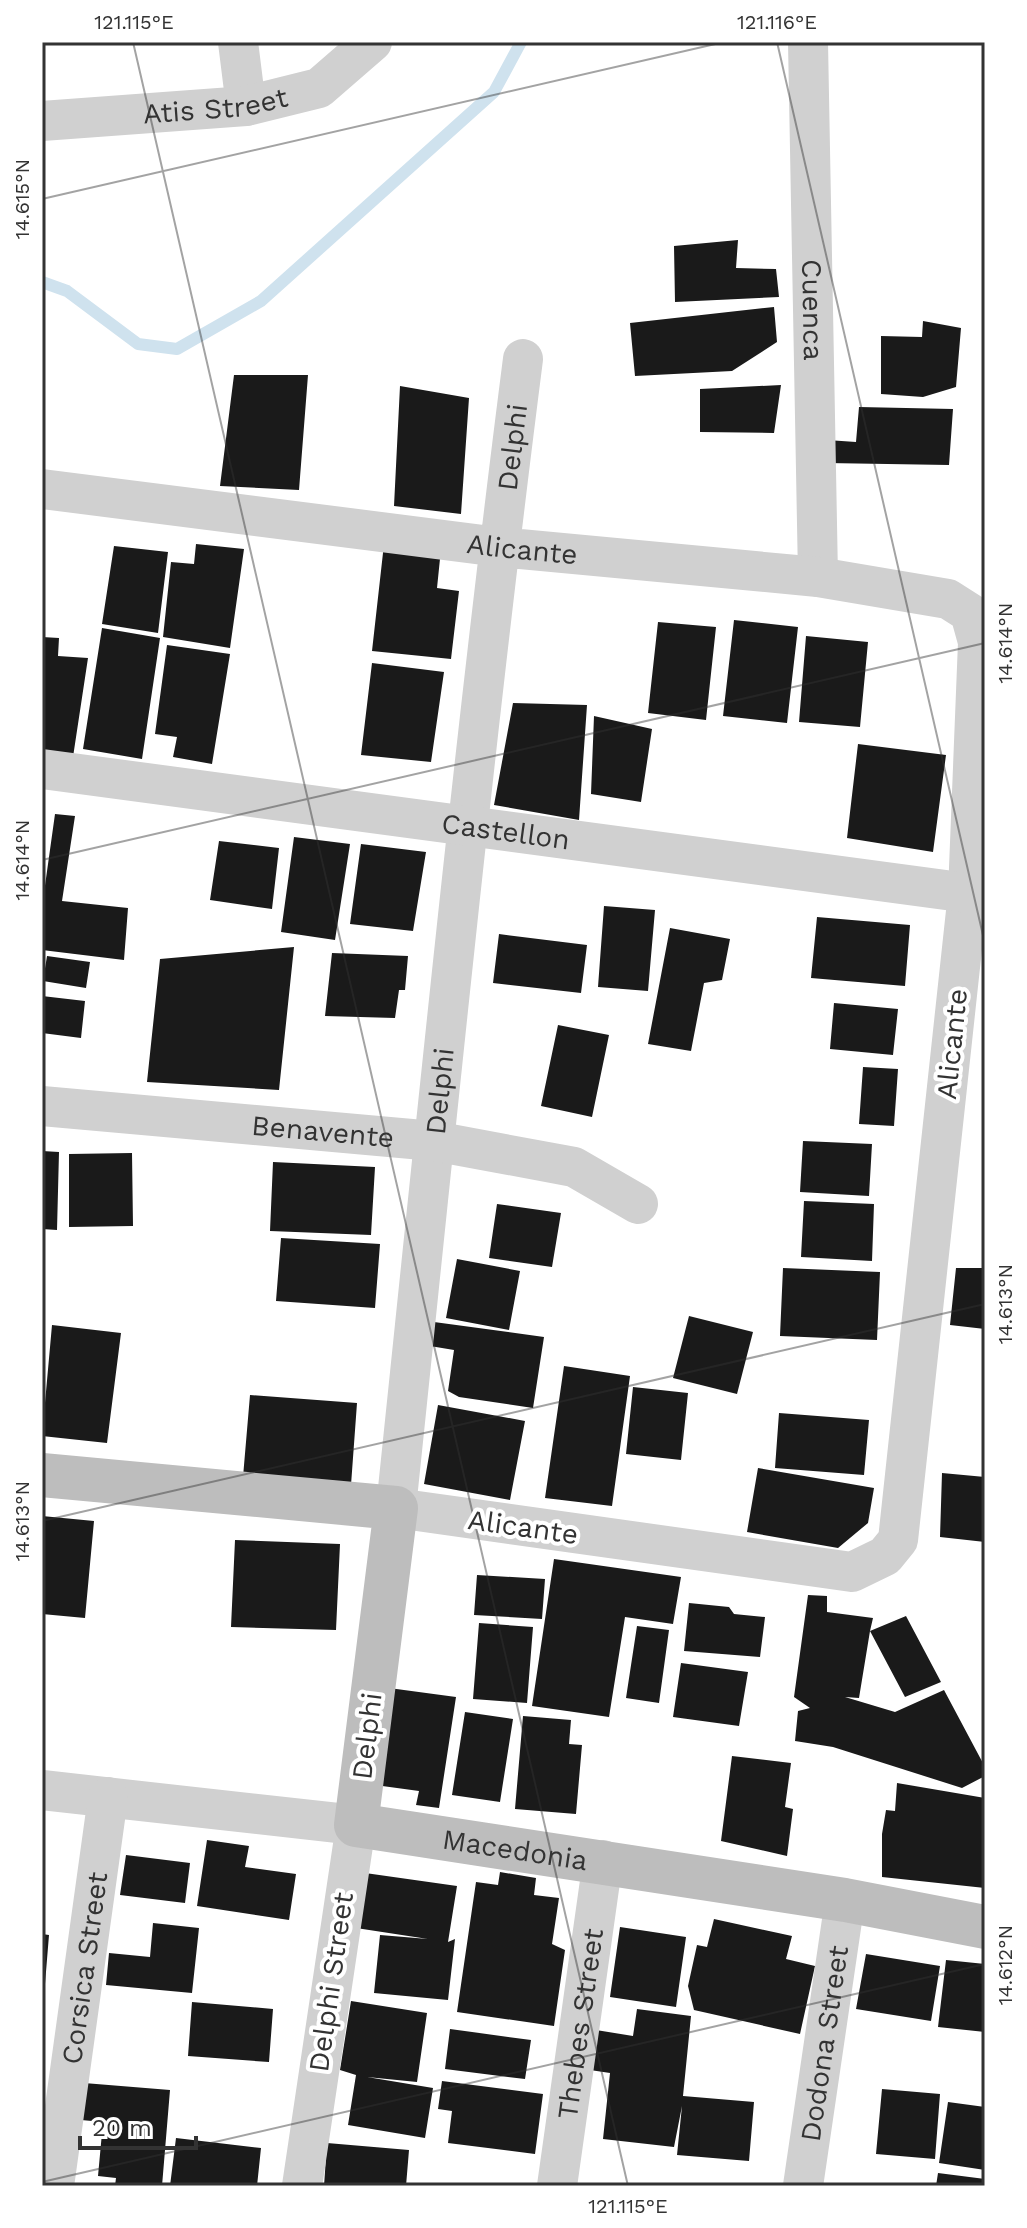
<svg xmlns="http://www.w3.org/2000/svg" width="1027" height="2228" viewBox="0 0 1027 2228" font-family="'Work Sans',sans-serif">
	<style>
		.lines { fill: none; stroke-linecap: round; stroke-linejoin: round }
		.stream { stroke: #cfe2ee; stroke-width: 12 }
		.building { fill: #1a1a1a }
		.street { stroke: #d0d0d0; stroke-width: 40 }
		.secondary { stroke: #bdbdbd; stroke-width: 44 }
		.ticks { fill: none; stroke: #333; stroke-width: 2; stroke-opacity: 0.45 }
		.labels { text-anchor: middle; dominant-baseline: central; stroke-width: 8; stroke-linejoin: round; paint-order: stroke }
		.street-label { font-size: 28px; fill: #333; stroke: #fff }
		.neatline { fill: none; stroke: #333; stroke-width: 3 }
		.ticks-label { font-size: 20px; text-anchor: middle; fill: #333 }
	</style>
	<rect width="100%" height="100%" fill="#fff"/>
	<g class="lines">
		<path class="stream" d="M42,282L67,291L138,344L177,349L261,301L494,92L521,42"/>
	</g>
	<path class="building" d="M738,240L736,268L776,269L779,297L675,302L674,246Z
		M774,307L777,342L732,371L635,376L630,323Z
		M923,321L961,328L956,387L923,397L881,394V336L922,337Z
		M234,375H308L299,490L220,486Z
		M781,385L774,433L700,432V389Z
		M400,386L469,398L461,514L394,506Z
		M859,407L953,409L949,465L826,463L827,440L856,442Z
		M196,544L244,549L230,648L163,637L171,562L194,564Z
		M384,544L441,549L437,588L459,591L451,659L372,651Z
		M114,546L168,552L158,633L102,624Z
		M734,620L798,627L787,723L723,716Z
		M658,622L716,627L706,720L648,713Z
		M102,628L160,638L142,759L83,749Z
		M806,636L868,642L860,727L799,722Z
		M42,637L59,638L58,656L88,658L73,757L42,752Z
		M167,645L230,654L212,764L173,757L177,737L155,734Z
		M372,663L444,672L431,762L361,755Z
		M513,703L587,705L579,820L494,805Z
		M594,716L652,729L641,802L591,794Z
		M858,744L946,755L933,852L847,838Z
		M55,814L75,816L62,901L128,908L124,960L42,950V907Z
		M294,837L350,844L335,940L281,932Z
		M219,841L279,848L272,909L210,900Z
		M361,844L426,852L413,931L350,924Z
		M604,906L655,910L648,991L598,987Z
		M817,917L910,925L905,986L811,978Z
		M670,928L730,939L722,980L704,983L691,1051L648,1044Z
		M499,934L587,945L581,993L493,983Z
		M294,947L279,1090L147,1082L160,959Z
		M332,953L408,956L405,990H399L395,1018L325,1016Z
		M47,956L90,962L86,988L43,981Z
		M42,996L85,1001L81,1038L42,1033Z
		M834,1003L898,1009L893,1055L830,1049Z
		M558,1025L609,1035L592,1117L541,1106Z
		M863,1067L898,1069L894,1126L859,1124Z
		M803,1141L872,1144L869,1196L800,1192Z
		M42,1151L59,1152L57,1230L42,1229Z
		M132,1153L133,1226L69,1227V1154Z
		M273,1162L375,1167L371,1235L270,1231Z
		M804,1201L874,1204L872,1261L801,1257Z
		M497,1204L561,1213L552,1267L489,1258Z
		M281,1238L380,1244L375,1308L276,1301Z
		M457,1259L520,1271L509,1330L446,1318Z
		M783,1268L880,1272L877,1340L780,1336Z
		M956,1268H985V1329L950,1325Z
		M689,1316L753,1332L737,1394L673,1378Z
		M434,1322L544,1337L533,1408L459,1397L448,1391L454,1350L430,1346Z
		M52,1325L121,1333L107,1443L42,1436Z
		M564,1366L630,1376L612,1506L545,1498Z
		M633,1387L688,1393L681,1460L626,1454Z
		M250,1395L357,1403L351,1485L243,1477Z
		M438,1405L525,1421L510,1500L424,1484Z
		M779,1413L869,1420L864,1475L775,1468Z
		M758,1468L874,1488L868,1523L838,1548L747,1532Z
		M942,1473L985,1477V1542L940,1537Z
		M42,1516L94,1521L85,1618L42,1614Z
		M235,1540L340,1544L336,1630L231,1627Z
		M554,1559L681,1577L673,1624L625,1617L609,1717L532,1706Z
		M477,1575L545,1579L542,1619L474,1615Z
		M808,1595L827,1596V1612L873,1618L870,1631L906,1616L941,1682L905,1697L870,1631L859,1698L845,1697L895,1712L944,1690L985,1767V1776L962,1788L833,1747L795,1741L798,1711L810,1708L794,1697Z
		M689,1603L729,1607L734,1614L765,1617L760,1657L684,1651Z
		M479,1623L533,1627L527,1703L473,1699Z
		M637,1626L669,1630L659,1703L626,1698Z
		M681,1663L748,1672L739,1726L673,1717Z
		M389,1688L456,1697L439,1808L416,1805L419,1791L375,1785Z
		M465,1712L513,1719L500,1802L452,1795Z
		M523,1716L571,1720L569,1744L582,1745L576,1814L515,1809Z
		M732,1756L791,1763L785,1807L793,1809L787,1856L721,1841Z
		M897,1783L985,1798V1888L882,1877V1834L886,1810L895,1811Z
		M207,1840L249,1846L245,1867L296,1874L289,1920L197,1906Z
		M126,1855L190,1863L185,1903L120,1895Z
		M351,1871L457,1886L448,1942L455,1939L448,2000L374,1993L380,1935L428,1939L343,1926Z
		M500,1872L536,1878L534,1895L559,1898L552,1944L565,1950L554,2026L457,2012L476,1882L498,1885Z
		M714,1919L792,1936L786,1959L815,1966L800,2034L694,2010L688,1986L697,1945L707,1947Z
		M153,1923L199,1928L192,1993L106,1985L109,1953L150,1957Z
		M620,1927L686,1937L676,2007L610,1997Z
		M42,1934L49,1935L44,1996H42Z
		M866,1954L940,1966L931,2021L856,2009Z
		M946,1960L985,1964V2032L938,2027Z
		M351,2001L427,2013L417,2082L367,2077L433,2088L425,2138L348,2125L356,2075L340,2070Z
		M192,2002L273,2009L269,2062L188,2056Z
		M637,2009L691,2016L683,2096L754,2102L749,2161L677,2155L682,2106L674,2147L603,2139L610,2073L590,2070L596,2030L633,2036Z
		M450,2029L531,2040L525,2079L445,2069Z
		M442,2081L543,2094L535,2154L448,2143L452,2111L438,2109Z
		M84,2083L170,2090L162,2186H115L116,2178L98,2176L103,2122L81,2120Z
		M882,2089L940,2094L935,2159L876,2154Z
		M948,2102L985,2107V2170L939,2163Z
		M176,2138L261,2148L257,2186H170Z
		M327,2143L409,2150L406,2186H324Z
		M938,2173L985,2179V2186H936Z"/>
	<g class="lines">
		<g class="street">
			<path d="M238,42L246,106"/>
			<path id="s1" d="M808,42L818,577"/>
			<path id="s2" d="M42,121L246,106L319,88L372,42"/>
			<path id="s3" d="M42,489L499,547L818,577L948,599L970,613L978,642L968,893L898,1540L885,1556L852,1572L396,1508C436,1125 474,741 523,359"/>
			<path id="s4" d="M42,769L968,893"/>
			<path id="s5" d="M42,1106L434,1141L574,1167L638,1204"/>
			<path d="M42,1790L356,1825L302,2186"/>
			<path id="s6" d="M54,2186L108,1797"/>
			<path id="s7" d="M557,2186L603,1860"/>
			<path id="s8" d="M803,2186L845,1900"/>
		</g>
		<path class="secondary" id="s9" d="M42,1475L396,1508L356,1825L845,1900L985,1927"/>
	</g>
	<path class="ticks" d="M133,42L628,2186M777,42L985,944M42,199L724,42M42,860L985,643M42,1521L985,1304M42,2182L985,1964"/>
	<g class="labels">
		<g class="street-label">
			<text stroke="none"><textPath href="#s2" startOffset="174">Atis Street</textPath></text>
			<text stroke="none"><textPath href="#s1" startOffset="268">Cuenca</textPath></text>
			<text stroke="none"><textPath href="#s3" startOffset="3456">Delphi</textPath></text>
			<text stroke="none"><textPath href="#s3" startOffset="484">Alicante</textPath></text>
			<text stroke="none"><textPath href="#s4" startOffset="468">Castellon</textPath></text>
			<text transform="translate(952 1044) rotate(-84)">Alicante</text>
			<text stroke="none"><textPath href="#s3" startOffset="2808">Delphi</textPath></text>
			<text stroke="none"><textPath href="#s5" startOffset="282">Benavente</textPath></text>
			<text transform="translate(523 1527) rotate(8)">Alicante</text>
			<text transform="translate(367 1736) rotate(-83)">Delphi</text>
			<text stroke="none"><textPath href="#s9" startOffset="836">Macedonia</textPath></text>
			<text stroke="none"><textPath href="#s6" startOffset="220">Corsica Street</textPath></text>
			<text transform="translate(331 1982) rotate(-82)">Delphi Street</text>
			<text stroke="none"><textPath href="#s7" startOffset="164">Thebes Street</textPath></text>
			<text stroke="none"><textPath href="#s8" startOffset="144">Dodona Street</textPath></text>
		</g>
	</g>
	<rect width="1027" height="2228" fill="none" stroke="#ffffff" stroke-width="88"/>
	<path d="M80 2136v12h116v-12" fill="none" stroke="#333333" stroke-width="4"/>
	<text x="92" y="2136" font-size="24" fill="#333333" stroke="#ffffff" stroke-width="6" paint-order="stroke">20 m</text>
	<rect x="44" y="44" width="939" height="2140" class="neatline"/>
	<g class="ticks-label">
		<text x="134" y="29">121.115°E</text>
		<text x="777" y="29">121.116°E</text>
		<text transform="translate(22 199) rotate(-90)" y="7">14.615°N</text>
		<text transform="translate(1005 643) rotate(-90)" y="7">14.614°N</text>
		<text transform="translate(22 860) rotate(-90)" y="7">14.614°N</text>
		<text transform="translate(1005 1304) rotate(-90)" y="7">14.613°N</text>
		<text transform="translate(22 1521) rotate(-90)" y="7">14.613°N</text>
		<text transform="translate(1005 1965) rotate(-90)" y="7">14.612°N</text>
		<text x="628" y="2213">121.115°E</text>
	</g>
</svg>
